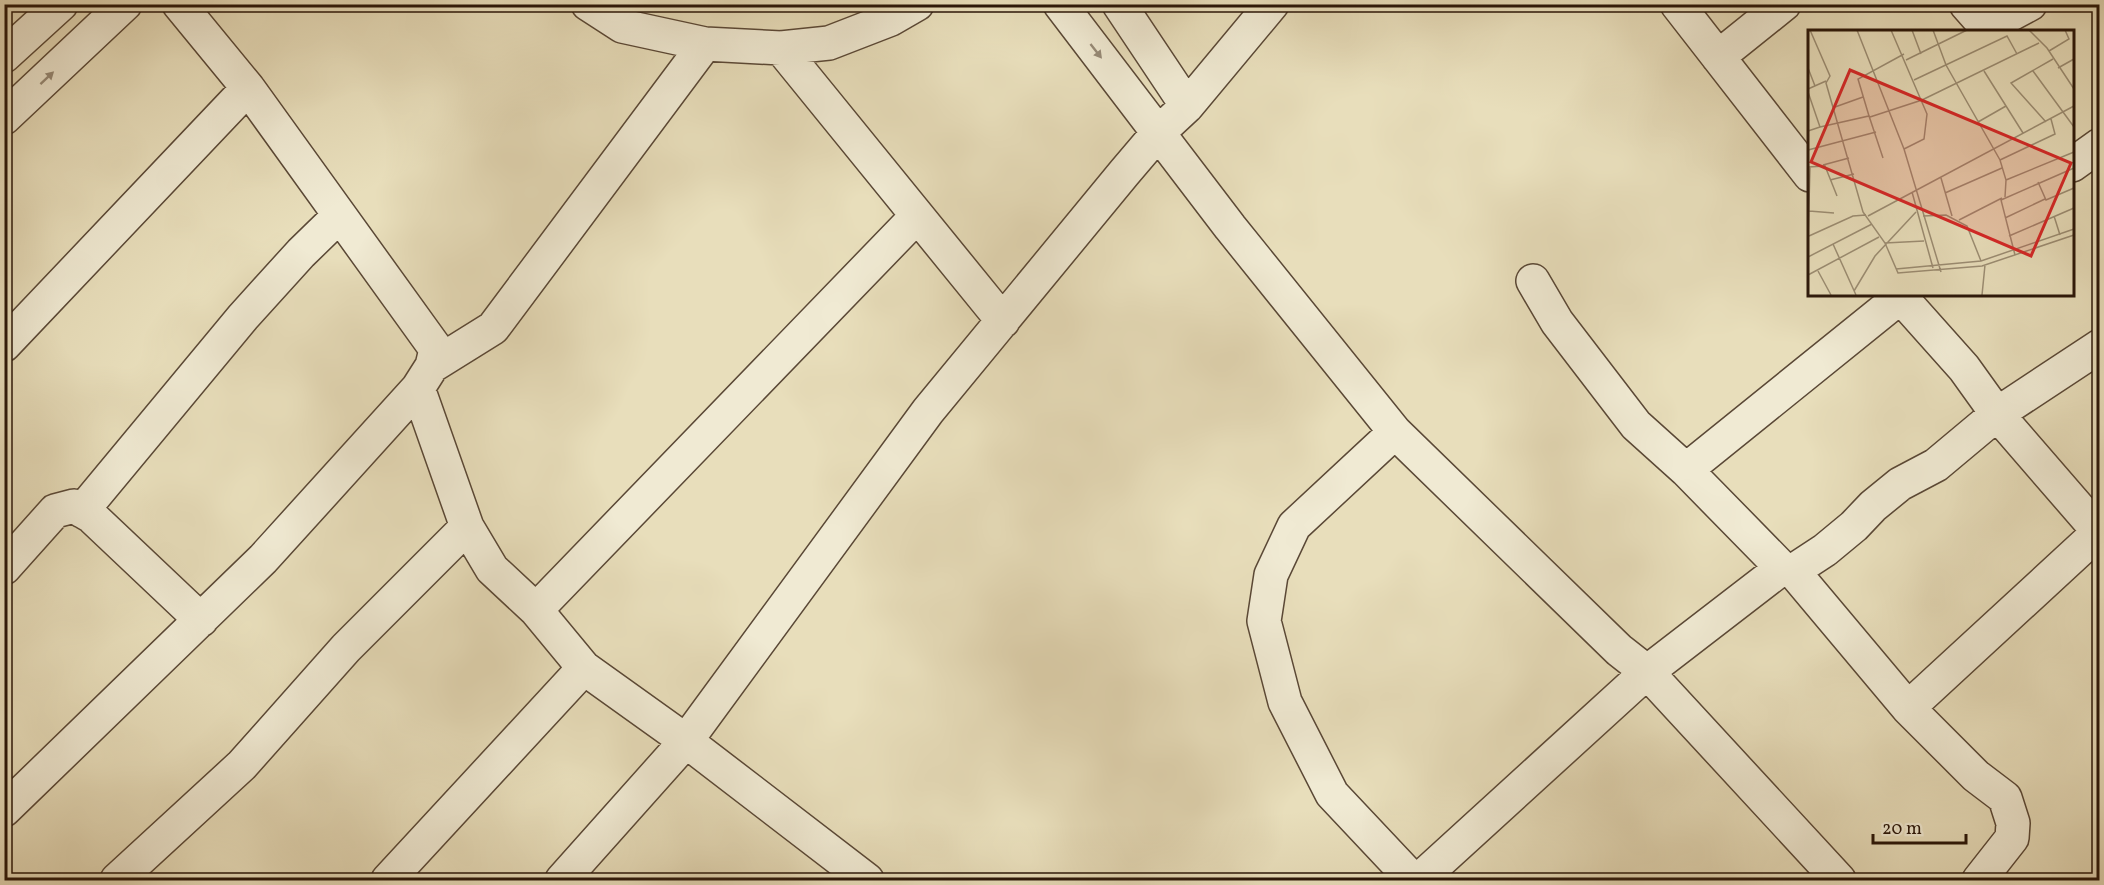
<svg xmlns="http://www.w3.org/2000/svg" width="2104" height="885" viewBox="0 0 2104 885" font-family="Vollkorn,serif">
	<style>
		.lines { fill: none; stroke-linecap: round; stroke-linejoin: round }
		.minor-casing { stroke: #5a4836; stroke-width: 36 }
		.minor { stroke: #f0ead3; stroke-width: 33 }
		.oneway { fill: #978b78 }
		.inset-road { fill: none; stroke: #9c8e74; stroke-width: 1.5 }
		.view { fill: #d62828; fill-opacity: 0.15; stroke: #d62828; stroke-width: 3 }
		.inset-edge { fill: none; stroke: #2a1609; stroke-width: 3 }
	</style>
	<rect width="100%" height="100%" fill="#e8debb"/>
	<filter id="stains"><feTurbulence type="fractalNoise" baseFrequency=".00333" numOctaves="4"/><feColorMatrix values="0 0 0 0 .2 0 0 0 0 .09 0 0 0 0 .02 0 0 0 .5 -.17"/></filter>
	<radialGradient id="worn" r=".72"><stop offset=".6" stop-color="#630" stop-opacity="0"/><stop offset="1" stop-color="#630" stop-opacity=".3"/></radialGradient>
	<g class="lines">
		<defs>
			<path id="minor" d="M588,4L622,26L705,44L781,48L829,43L891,19L917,4
				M1060,4L1230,227L1395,432L1619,650L1647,672L1839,880
				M1119,4L1187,106
				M1677,4L1810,175
				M1966,4L1981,21L2002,19L2030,4
				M781,48L1003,321
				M4,56L61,4
				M1718,57L1784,4
				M4,118L125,4
				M2072,165L2100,145
				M1533,281L1557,322L1636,425L1686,470L1782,568L1793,571L1825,550L1854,526L1873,506L1900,484L1936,465L1997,414L2100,346
				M1898,294L1964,368L1997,414L2100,533
				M4,345L248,88
				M432,366L493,328L705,44
				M418,388L467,527L492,569L536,610L584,668L686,741L867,880
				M1395,432L1294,526L1271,575L1264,621L1285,702L1332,794L1413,880
				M1686,470L1904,294
				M82,511L243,317L301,253L339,216
				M4,568L55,511L74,506L91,516L201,620
				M1793,571L1908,708L1976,776L2005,798L2013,823L2012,838L1979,880
				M536,610L917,216
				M1908,708L2099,532
				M4,810L263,559L418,388L432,366L436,349L248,88L179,4
				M117,880L242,765L346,648L467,527
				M388,880L584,668
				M562,880L686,741L928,411L1124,173L1158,133L1187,106L1272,4
				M1419,880L1647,672L1782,568"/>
		</defs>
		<use href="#minor" class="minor-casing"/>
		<use href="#minor" class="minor"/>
	</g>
	<defs><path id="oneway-solid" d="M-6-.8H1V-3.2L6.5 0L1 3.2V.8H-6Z" transform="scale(1.5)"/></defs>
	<g class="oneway">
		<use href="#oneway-solid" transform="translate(1096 51) rotate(52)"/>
		<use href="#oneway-solid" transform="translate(47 78) rotate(-43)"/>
	</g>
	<g transform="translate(1808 30)">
		<rect width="266" height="266" fill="#e8debb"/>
		<path class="inset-road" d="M2,0L22,46L18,53L55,182L77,213L90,243L174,236L266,205M49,0L96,119L133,242M83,0L119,84L116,109L96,119M104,0L113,24M125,0L138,35L192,130L198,150L197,167M221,0L239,18L266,59M241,21L261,9L257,0M98,30L159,0M0,38L7,56M250,38L266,29M176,41L215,103M225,41L266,97M106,50L199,6L209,24M0,59L18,51M0,62L12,97L0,101M27,77L55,67M61,86L50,49L96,24M62,87L114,70L231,13M170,92L198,76M238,92L203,53L245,29M12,97L61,86L75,128M0,120L68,102M192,130L247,104L243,89M15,135L41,128M0,137L17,136L29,166M133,148L144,186M22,150L46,144M198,150L266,122M230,152L238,170L266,158M104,162L125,238M137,163L194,138M1,181L26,183M60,186L266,76M115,186L138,185L159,196L173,231M246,186L252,205M197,188L237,169M151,190L194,168M1,206L45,186L58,185M201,206L266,178M0,210L2,137M77,213L116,211M25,214L48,265M207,225L193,170L266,138M0,227L64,194M88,239L173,231L266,199M10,241L23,265M0,245L71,207M46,261L67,226L108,182M174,265L177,235"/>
		<path class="view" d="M42,40L263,133L223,226L3,132Z"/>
		<rect width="266" height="266" class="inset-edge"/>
	</g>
	<rect width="2104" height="885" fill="none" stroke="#e8debb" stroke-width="24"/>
	<rect x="6" y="6" width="2092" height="873" fill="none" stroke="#2a1609" stroke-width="3"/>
	<rect x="12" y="12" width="2080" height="861" fill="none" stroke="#2a1609" stroke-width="1.5"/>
	<path d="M1873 834v9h93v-9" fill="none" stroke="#2a1609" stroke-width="3"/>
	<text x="1882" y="834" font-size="18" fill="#2a1609" stroke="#f0ead3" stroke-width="4.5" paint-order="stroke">20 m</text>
	<rect width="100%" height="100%" filter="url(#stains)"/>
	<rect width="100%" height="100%" fill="url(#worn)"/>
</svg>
